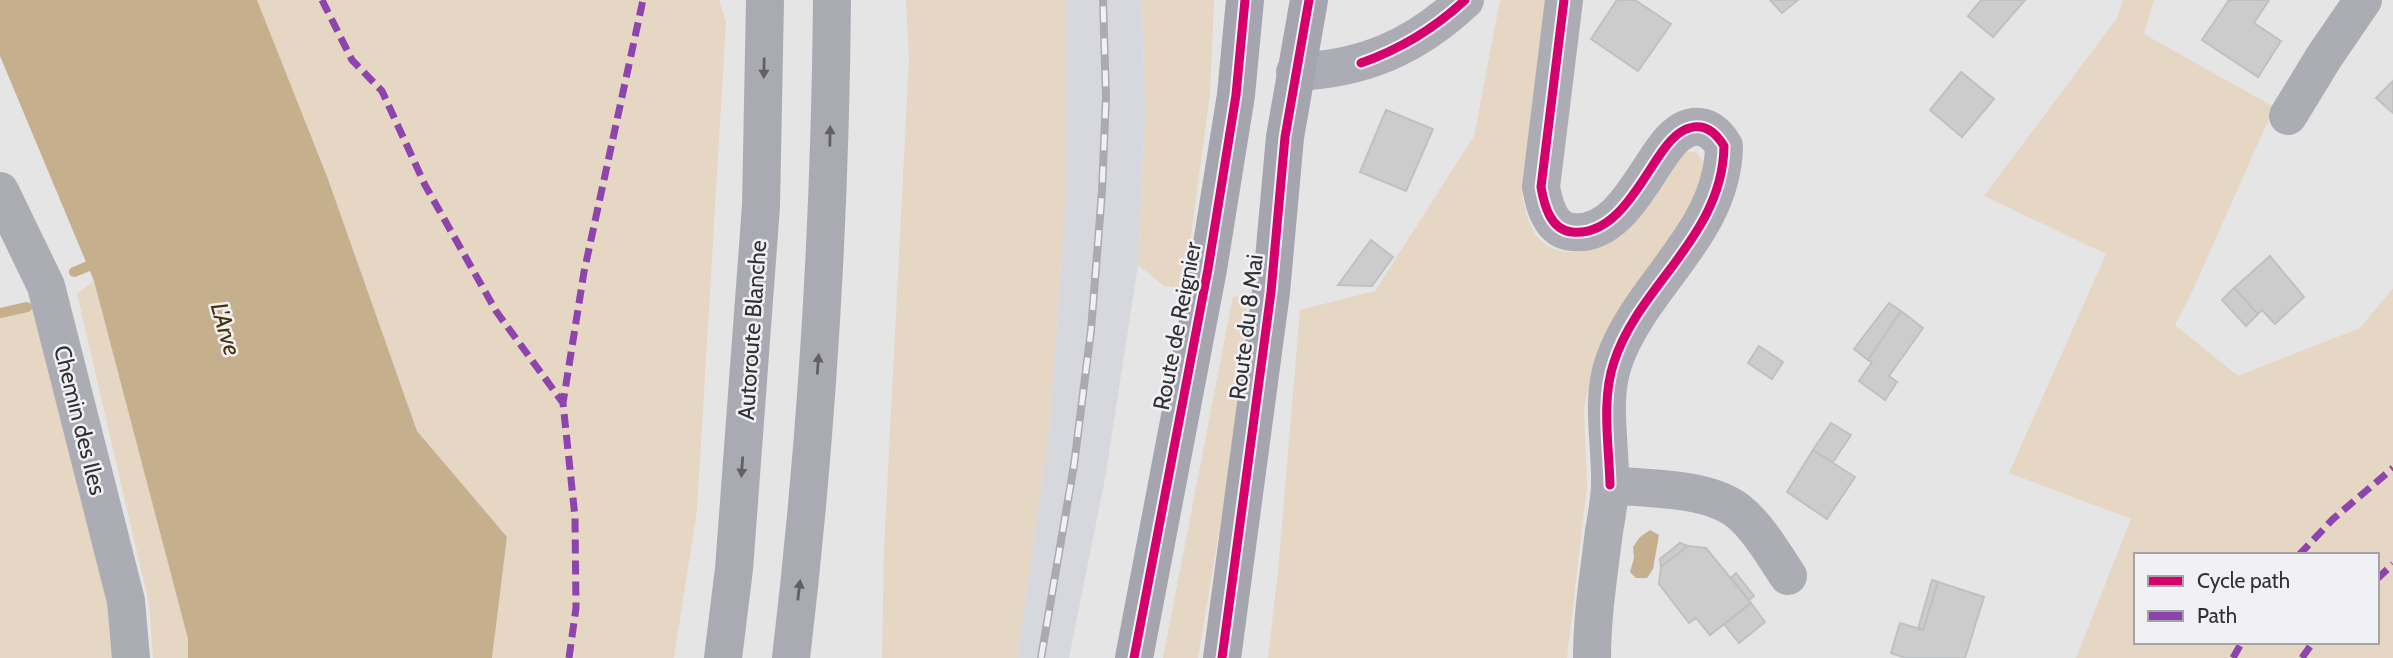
<svg xmlns="http://www.w3.org/2000/svg" width="2393" height="658" viewBox="0 0 2393 658" font-family="Cabin,sans-serif">
	<style>
		.built { fill: #d7d8de }
		.green { fill: #e5d7c3; fill-rule: evenodd }
		.water { fill: #c6af8d }
		.lines { fill: none; stroke-linecap: round; stroke-linejoin: round }
		.stream { stroke: #c6af8d; stroke-width: 10 }
		.building { fill: #cccccd; stroke: #bfc0c1; stroke-width: 2 }
		.minor { stroke: #acadb4; stroke-width: 38 }
		.major { stroke: #a4a5ae; stroke-width: 38 }
		.highway { stroke: #aaaab2; stroke-width: 38 }
		.rail-casing { stroke: #ababaf; stroke-width: 8 }
		.rail { stroke: #f1f1f5; stroke-width: 5; stroke-dasharray: 16; stroke-linecap: butt }
		.quiet { stroke: #8e44ad; stroke-width: 7; stroke-dasharray: 14 7; stroke-linecap: butt }
		.cycleway-casing { stroke: #f1f1f5; stroke-width: 13 }
		.cycleway { stroke: #d6006c; stroke-width: 9 }
		.oneway { fill: #616165 }
		.labels { text-anchor: middle; dominant-baseline: central; stroke-width: 5; stroke-linejoin: round; paint-order: stroke }
		.street-label { font-size: 23px; fill: #303132; stroke: #f1f1f5 }
		.water-label { font-size: 24px; font-style: italic; fill: #483107; stroke: #f1f1f5 }
	</style>
	<rect width="100%" height="100%" fill="#e5e5e6"/>
	<path class="built" d="M1065,0H1142L1145,114L1138,265L1105,479L1069,658H1017L1050,422L1065,202Z"/>
	<path class="green" d="M257,0H719L726,22L697,510L674,658H492L507,537L417,431L328,179Z
		M906,0H1065V202L1050,422L1017,658H882L884,548L909,59Z
		M1142,0H1214L1210,94L1184,288L1164,286L1138,265L1145,114Z
		M1500,0H1548L1522,197C1525,206 1526,216 1530,224C1544,257 1577,257 1605,243L1684,152H1696L1705,164L1697,194L1596,356L1584,408L1587,486L1567,658H1268L1278,571L1300,310L1375,291L1474,136Z
		M2123,0H2154L2144,34L2274,107L2192,292L2175,325L2238,376L2360,328L2393,288V658H2076L2131,519L2009,473L2106,254L1984,196L2117,18ZM2136,555H2377V642H2136Z
		M94,281L188,639V658H153L149,604L77,294Z
		M1233,296L1248,299L1232,455L1198,658H1163Z
		M35,303L111,594L115,658H0V311Z"/>
	<path class="water" d="M0,0H257L328,179L417,431L507,537L492,658H188V639L94,281L0,56Z
		M1650,530L1659,535L1653,569L1647,578H1636L1630,572L1634,558L1633,547L1640,537Z"/>
	<g class="lines">
		<path class="stream" d="M74,272L101,261
			M0,313L27,307"/>
	</g>
	<path class="building" d="M1617,0H1635L1671,24L1638,71L1591,39Z
		M1770,0H1798L1782,13Z
		M1981,0H2025L1993,37L1968,16Z
		M2229,0H2269L2254,23L2281,41L2258,77L2202,40Z
		M1961,72L1994,99L1962,137L1930,110Z
		M2393,81V113L2376,98Z
		M1386,110L1433,129L1406,191L1360,172Z
		M1371,240L1393,257L1372,286L1338,285Z
		M2270,256L2304,297L2275,324L2262,310L2258,314L2234,288Z
		M2234,288L2258,314L2246,326L2222,300Z
		M1889,303L1901,311L1868,360L1854,349Z
		M1901,311L1923,328L1889,376L1897,382L1885,400L1859,381L1872,362L1868,360Z
		M1759,346L1783,362L1772,379L1748,363Z
		M1831,423L1851,435L1833,462L1813,450Z
		M1813,450L1855,477L1827,519L1787,492Z
		M1680,543L1688,546L1661,567L1660,559Z
		M1688,546L1706,548L1751,603L1710,635L1696,618L1689,623L1659,584L1661,567Z
		M1736,573L1754,596L1749,600L1731,578Z
		M1932,580L1938,582L1923,630L1918,629Z
		M1938,582L1984,597L1965,658H1906L1891,653L1900,623L1923,630Z
		M1751,603L1765,622L1739,643L1724,624Z"/>
	<g class="lines">
		<path class="minor" d="M1564,0L1541,187C1544,204 1550,230 1572,232C1617,237 1642,178 1664,149C1682,124 1706,116 1724,146C1723,233 1641,284 1614,361C1600,400 1611,444 1610,483C1610,499 1607,515 1604,531C1599,573 1592,615 1592,658
			M1295,72C1364,69 1415,47 1465,0
			M2288,116L2324,57L2363,0
			M0,191L46,286L126,601L131,658
			M1610,485C1649,489 1707,487 1738,511C1759,528 1773,554 1788,576"/>
		<path class="major" d="M1134,658L1208,269L1236,95L1245,0
			M1222,658L1271,292L1285,137L1309,0"/>
		<path class="highway" d="M723,658L734,569L761,206L765,0
			M791,658C817,439 830,220 832,0"/>
		<defs>
			<path id="rail" d="M1041,658L1074,465L1091,330L1102,191L1106,97L1103,0"/>
		</defs>
		<use href="#rail" class="rail-casing"/>
		<use href="#rail" class="rail"/>
		<path class="quiet" d="M322,0L352,60L382,91L425,185L496,311L563,403
			M2299,555L2333,519L2393,468
			M2377,579L2393,564
			M569,658L576,608L575,517L563,403L584,272L643,0
			M2233,658L2242,642
			M2302,658L2313,642"/>
		<defs>
			<path id="cycleway" d="M1564,0L1541,187C1544,204 1550,230 1572,232C1617,237 1642,178 1664,149C1682,124 1706,116 1724,146C1723,236 1638,286 1614,362C1601,400 1609,445 1610,485
				M1361,63C1401,49 1434,29 1465,0
				M1134,658L1208,269L1236,95L1245,0
				M1222,658L1271,292L1285,137L1309,0"/>
		</defs>
		<use href="#cycleway" class="cycleway-casing"/>
		<use href="#cycleway" class="cycleway"/>
	</g>
	<defs><path id="oneway-solid" d="M-6-.8H1V-3.2L6.5 0L1 3.2V.8H-6Z" transform="scale(1.75)"/></defs>
	<g class="oneway">
		<use href="#oneway-solid" transform="translate(764 68) rotate(91)"/>
		<use href="#oneway-solid" transform="translate(830 136) rotate(-89)"/>
		<use href="#oneway-solid" transform="translate(818 364) rotate(-86)"/>
		<use href="#oneway-solid" transform="translate(742 467) rotate(94)"/>
		<use href="#oneway-solid" transform="translate(799 590) rotate(-83)"/>
	</g>
	<g class="labels">
		<g class="street-label">
			<text transform="translate(1177 326) rotate(-79)">Route de Reignier</text>
			<text transform="translate(1246 327) rotate(-83)">Route du 8 Mai</text>
			<text transform="translate(752 330) rotate(-86)">Autoroute Blanche</text>
			<text transform="translate(80 420) rotate(76)">Chemin des Iles</text>
		</g>
		<g class="water-label">
			<text transform="translate(226 329) rotate(74)">L'Arve</text>
		</g>
	</g>
	<rect x="2134" y="553" width="245" height="91" fill="#f1f1f5" stroke="#a4a4a7" stroke-width="2"/>
	<rect x="2148" y="576" width="35" height="10" fill="#d6006c" stroke="#a4a4a7" stroke-width="2"/>
	<text x="2197" y="588" font-size="21" fill="#303132">Cycle path</text>
	<rect x="2148" y="611" width="35" height="10" fill="#8e44ad" stroke="#a4a4a7" stroke-width="2"/>
	<text x="2197" y="623" font-size="21" fill="#303132">Path</text>
</svg>
